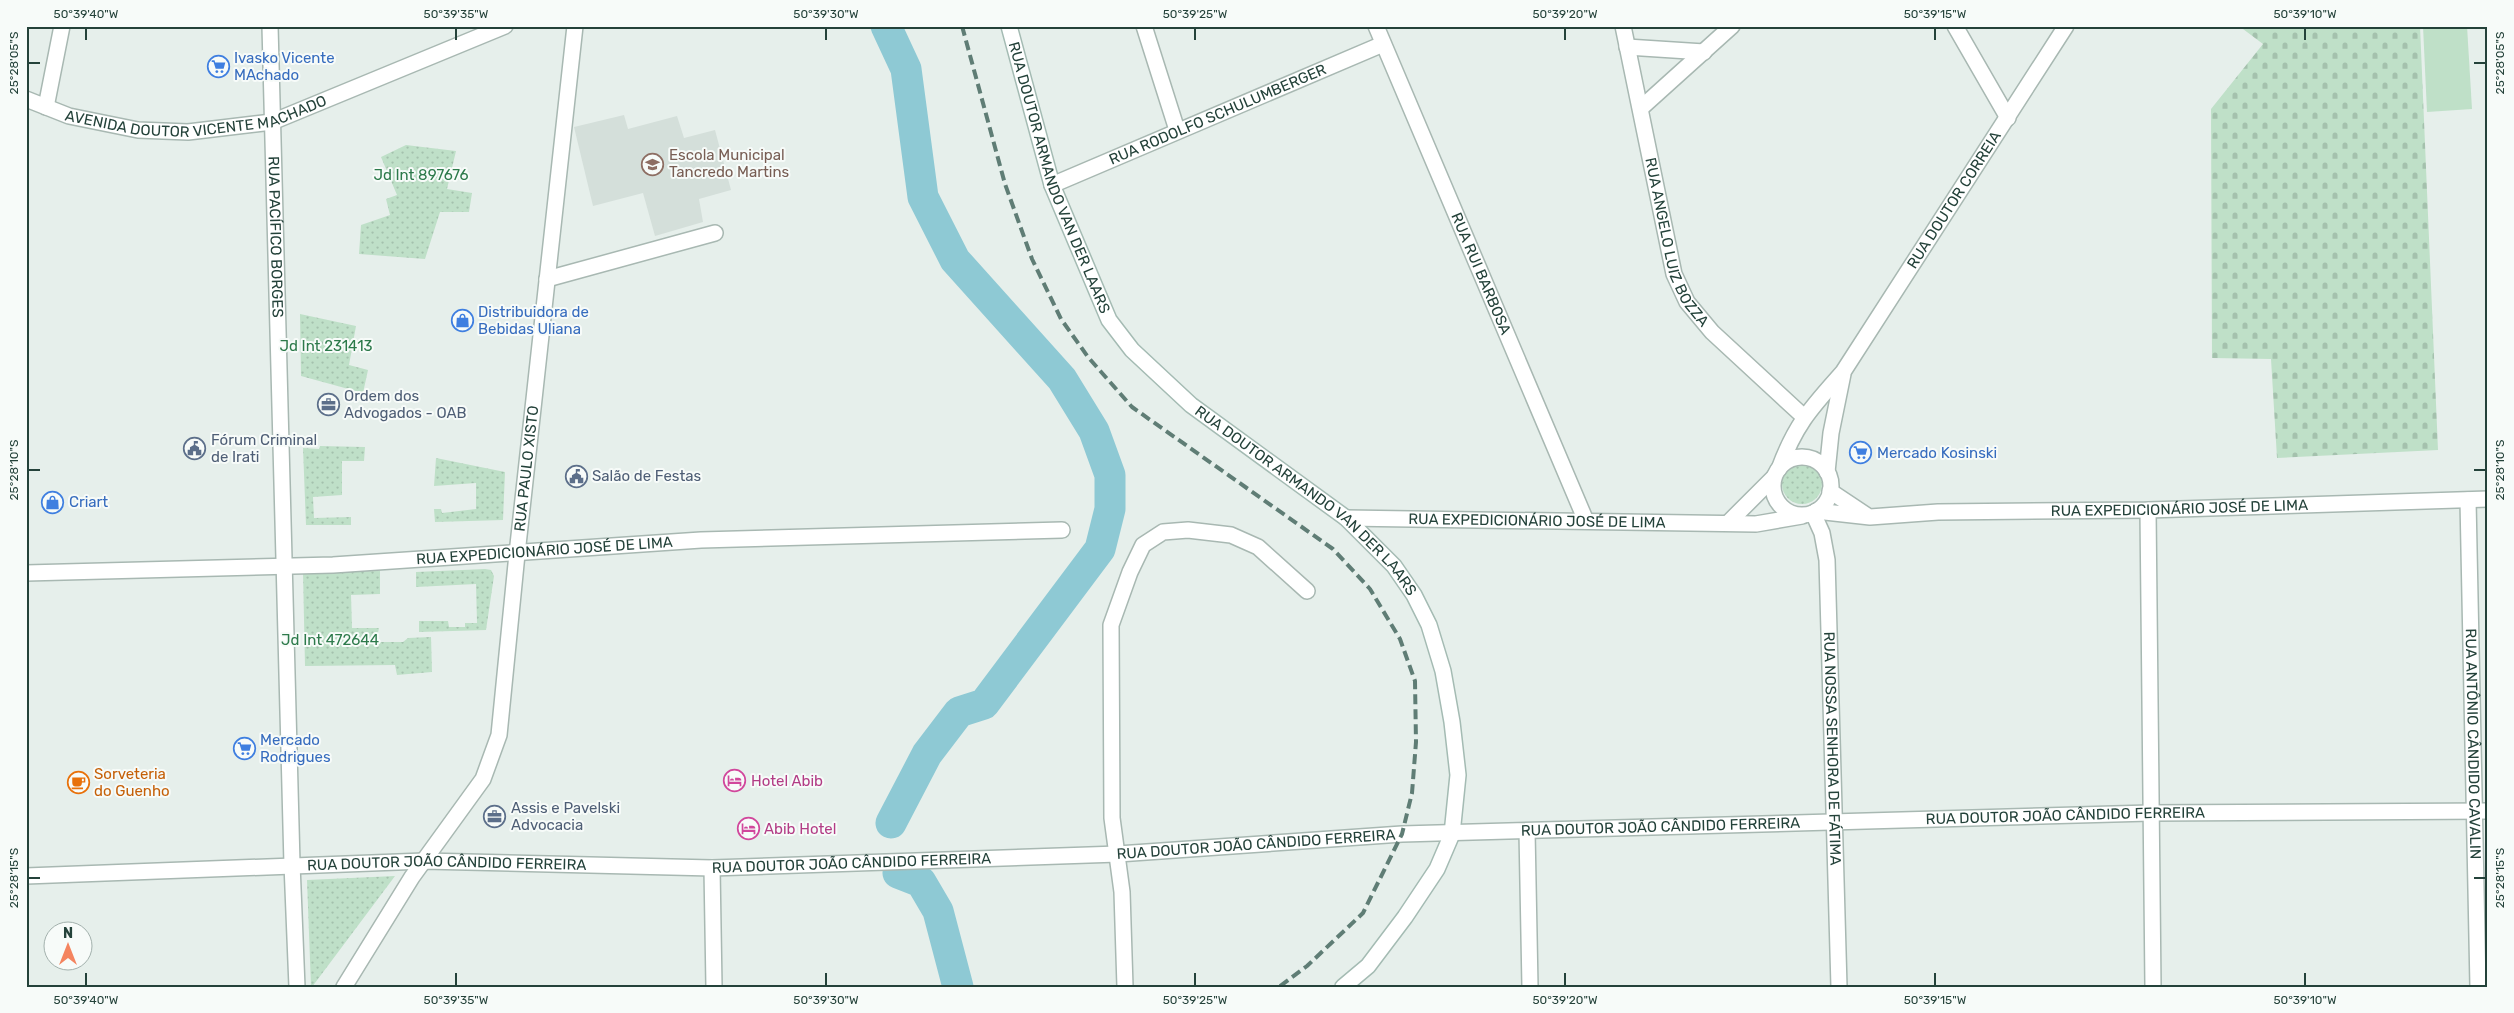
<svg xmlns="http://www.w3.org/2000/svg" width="2514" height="1013" viewBox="0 0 2514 1013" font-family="Rubik,sans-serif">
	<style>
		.built { fill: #d4dfda }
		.grass { fill: url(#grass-dots) }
		.cemetery { fill: url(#cemetery-stones) }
		.pitch { fill: #bfe0c8 }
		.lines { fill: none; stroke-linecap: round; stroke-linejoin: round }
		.river { stroke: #8ec9d4; stroke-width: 31 }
		.minor-casing { stroke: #a8b8b2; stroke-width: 18 }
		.tertiary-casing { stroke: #a8b8b2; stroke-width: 18 }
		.secondary-casing { stroke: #a4bbb3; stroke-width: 18 }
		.minor { stroke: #fff; stroke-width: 15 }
		.tertiary { stroke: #fff; stroke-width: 15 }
		.secondary { stroke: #fff; stroke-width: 15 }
		.rail { stroke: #5f7d75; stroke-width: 4; stroke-dasharray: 10 5; stroke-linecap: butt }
		.ticks { fill: none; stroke: #24423a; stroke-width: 2 }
		.labels { text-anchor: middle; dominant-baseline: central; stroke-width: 4; stroke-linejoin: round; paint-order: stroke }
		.shop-label { font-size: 15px; fill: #366cbe; stroke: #f7fbf9; text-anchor: start }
		.street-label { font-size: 15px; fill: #24423a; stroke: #f7fbf9 }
		.education-label { font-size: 15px; fill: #785e54; stroke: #f7fbf9; text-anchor: start }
		.park-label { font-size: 15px; fill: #2d7a4b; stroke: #f7fbf9 }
		.service-label { font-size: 15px; fill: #4e5e75; stroke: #f7fbf9; text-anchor: start }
		.food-label { font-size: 15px; fill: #c56008; stroke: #f7fbf9; text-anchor: start }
		.hotel-label { font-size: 15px; fill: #b23c85; stroke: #f7fbf9; text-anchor: start }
		.neatline { fill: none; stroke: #24423a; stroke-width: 2 }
		.ticks-label { font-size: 12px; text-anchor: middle; fill: #24423a }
	</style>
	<defs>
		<pattern id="grass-dots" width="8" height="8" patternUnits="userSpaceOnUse" patternTransform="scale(1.25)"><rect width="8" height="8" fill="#bfe0c8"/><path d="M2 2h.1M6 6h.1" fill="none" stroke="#a4c1ad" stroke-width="1.8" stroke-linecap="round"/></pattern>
		<pattern id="cemetery-stones" width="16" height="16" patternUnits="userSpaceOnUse" patternTransform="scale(1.25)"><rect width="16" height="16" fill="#bfe0c8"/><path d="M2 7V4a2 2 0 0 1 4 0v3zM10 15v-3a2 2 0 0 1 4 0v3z" fill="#a4c1ad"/></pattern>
	</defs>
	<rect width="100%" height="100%" fill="#e6efeb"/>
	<path class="built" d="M624,115L628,129L677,116L684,138L715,130L731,190L699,199L703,222L655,236L643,193L593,206L574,127Z"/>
	<path class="grass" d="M406,145L456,151L447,189L472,193L469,212H440L425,259L359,254L361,225L390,215L386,199L397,195L381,157Z
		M300,314L356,326L349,365L368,370L363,393L301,376Z
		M320,446L365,447L364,461H342V495L313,497L314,518L351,517V525H306L303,448L319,449Z
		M436,458L505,472L503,520L435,522L434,509H441L442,513L476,509V483L434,486Z
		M1782 484a20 20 0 1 1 40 0a20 20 0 1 1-40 0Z
		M485,569L491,570L494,576L486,630L419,632V621H448L449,627H465V623H477L476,584L416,587V572Z
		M380,571V594L351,595L352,628H379L376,642H403L408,638L431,637L432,672L397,675L395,665L305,666L303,572Z
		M395,876L312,987H311L307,880Z"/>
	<path class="cemetery" d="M2239,26H2420L2438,450L2277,458L2271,359L2212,358L2211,109L2263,44Z"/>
	<path class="pitch" d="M2423,26H2467L2472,109L2427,112Z"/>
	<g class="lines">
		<path class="river" d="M886,26L906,69L923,197L955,260L1062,379L1094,431L1110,475V509L1100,549L984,704L959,712L927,754L891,823
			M898,873L921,882L938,911L958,987"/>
		<defs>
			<g id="minor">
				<path id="s1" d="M270,26L292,864L297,987"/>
				<path d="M1144,26L1177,130"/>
				<path id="s2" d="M1376,26L1586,521"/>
				<path id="s3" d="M1623,26L1674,274L1687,302L1712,332L1803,416"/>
				<path d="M1955,26L2008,118"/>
				<path d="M1627,47L1704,52"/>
				<path d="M46,107L62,26"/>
				<path d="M1641,108L1732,26"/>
				<path id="s4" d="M1052,185L1383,44"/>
				<path d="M547,279L715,233"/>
				<circle cx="1802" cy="486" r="29"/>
				<path id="s5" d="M1779,469C1796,423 1812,407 1843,372L2066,26"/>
				<path d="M1827,472L1831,433L1843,374"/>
				<path d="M1830,491L1866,515"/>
				<path id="s6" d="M2468,500L2478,987"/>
				<path d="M2148,510L2153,987"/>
				<path id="s7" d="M1816,511L1870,517L1938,512L2148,510L2488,499"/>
				<path id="s8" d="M1813,513L1822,533L1827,560L1839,987"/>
				<path id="s9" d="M1346,518L1756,524L1802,516"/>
				<path d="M1728,523L1774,477"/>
				<path id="s10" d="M26,573L333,565L701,540L1062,530"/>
				<path d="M1527,831L1530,987"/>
				<path d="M712,868L714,987"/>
				<path id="s11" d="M26,876L424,861L712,868L1118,854L1402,834L2150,813L2488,811"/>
				<path id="s12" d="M344,987L412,877L483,779L499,735L517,554L575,26"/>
				<path d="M1125,987L1122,892L1112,818L1111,625L1130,572L1143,545L1163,532L1188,530L1231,535L1258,547L1307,591"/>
			</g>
			<g id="tertiary">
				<path id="s13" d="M26,99L69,116L138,130L188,132L272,122L505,26"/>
			</g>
			<g id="secondary">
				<path id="s14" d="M1009,26L1052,185L1109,320L1132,350L1191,405L1346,518L1394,566L1414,595L1429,625L1443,671L1452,722L1458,775L1452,834L1437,869L1405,917L1368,966L1343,987"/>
			</g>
		</defs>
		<use href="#minor" class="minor-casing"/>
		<use href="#tertiary" class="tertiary-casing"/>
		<use href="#secondary" class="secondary-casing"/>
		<use href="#minor" class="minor"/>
		<use href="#tertiary" class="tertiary"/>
		<use href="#secondary" class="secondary"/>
		<path class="rail" d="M962,26L1005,184L1032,259L1061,319L1088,357L1132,407L1333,549L1370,589L1400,639L1415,681L1416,742L1412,793L1402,834L1363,913L1307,966L1279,987"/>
	</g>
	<path class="ticks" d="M86,28V40M456,28V40M826,28V40M1195,28V40M1565,28V40M1935,28V40M2305,28V40M28,63H40M2474,63H2486M28,470H40M2474,470H2486M28,878H40M2474,878H2486M86,973V986M456,973V986M826,973V986M1195,973V986M1565,973V986M1935,973V986M2305,973V986"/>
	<defs>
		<symbol id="supermarket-ring" viewBox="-11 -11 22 22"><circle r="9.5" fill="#f7fbf9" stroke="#3f7fe0" stroke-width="1.5"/><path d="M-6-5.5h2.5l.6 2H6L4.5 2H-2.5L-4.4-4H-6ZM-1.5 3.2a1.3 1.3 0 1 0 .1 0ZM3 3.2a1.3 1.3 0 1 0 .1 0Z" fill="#3f7fe0"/></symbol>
		<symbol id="school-ring" viewBox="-11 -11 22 22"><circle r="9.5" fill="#f7fbf9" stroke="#8d6e63" stroke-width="1.5"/><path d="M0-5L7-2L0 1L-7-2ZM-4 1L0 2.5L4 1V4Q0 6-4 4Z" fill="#8d6e63"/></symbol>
		<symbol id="shop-ring" viewBox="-11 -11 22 22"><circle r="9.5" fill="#f7fbf9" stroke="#3f7fe0" stroke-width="1.5"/><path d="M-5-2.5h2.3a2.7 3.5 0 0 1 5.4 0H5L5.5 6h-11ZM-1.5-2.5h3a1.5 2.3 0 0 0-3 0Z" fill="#3f7fe0"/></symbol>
		<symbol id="office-ring" viewBox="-11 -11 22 22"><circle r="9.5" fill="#f7fbf9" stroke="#5c6f8a" stroke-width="1.5"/><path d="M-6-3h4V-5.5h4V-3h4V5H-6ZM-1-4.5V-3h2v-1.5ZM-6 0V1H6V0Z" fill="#5c6f8a"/></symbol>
		<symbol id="civic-ring" viewBox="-11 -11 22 22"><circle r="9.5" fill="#f7fbf9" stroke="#5c6f8a" stroke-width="1.5"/><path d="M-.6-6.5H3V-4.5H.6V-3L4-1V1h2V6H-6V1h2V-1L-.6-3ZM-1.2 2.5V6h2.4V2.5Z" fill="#5c6f8a"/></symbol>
		<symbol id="hotel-ring" viewBox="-11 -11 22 22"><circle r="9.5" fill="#f7fbf9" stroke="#d1479c" stroke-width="1.5"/><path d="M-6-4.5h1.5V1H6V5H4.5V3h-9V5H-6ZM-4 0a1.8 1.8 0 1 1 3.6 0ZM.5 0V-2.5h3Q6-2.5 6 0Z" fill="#d1479c"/></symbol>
		<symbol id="cafe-ring" viewBox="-11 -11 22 22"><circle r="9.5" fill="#f7fbf9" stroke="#e8710a" stroke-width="1.5"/><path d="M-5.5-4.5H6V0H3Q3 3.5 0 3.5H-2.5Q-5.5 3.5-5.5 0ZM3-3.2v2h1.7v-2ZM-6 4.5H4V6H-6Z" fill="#e8710a"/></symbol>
	</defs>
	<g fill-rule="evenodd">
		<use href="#supermarket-ring" x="206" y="54" width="25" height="25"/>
		<use href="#school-ring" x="640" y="152" width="25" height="25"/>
		<use href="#shop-ring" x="450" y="308" width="25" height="25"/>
		<use href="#office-ring" x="316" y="392" width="25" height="25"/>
		<use href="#civic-ring" x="182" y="436" width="25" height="25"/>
		<use href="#supermarket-ring" x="1848" y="440" width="25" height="25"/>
		<use href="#civic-ring" x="564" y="464" width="25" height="25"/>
		<use href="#shop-ring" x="40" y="490" width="25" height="25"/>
		<use href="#supermarket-ring" x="232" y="736" width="25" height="25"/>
		<use href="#hotel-ring" x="722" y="768" width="25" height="25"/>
		<use href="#cafe-ring" x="66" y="770" width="25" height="25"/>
		<use href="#office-ring" x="482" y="804" width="25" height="25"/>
		<use href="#hotel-ring" x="736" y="816" width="25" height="25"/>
	</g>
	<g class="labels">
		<g class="shop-label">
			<text x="234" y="58">Ivasko Vicente<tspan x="234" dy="17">MAchado</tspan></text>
			<text x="478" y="312">Distribuidora de<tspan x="478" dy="17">Bebidas Uliana</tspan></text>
			<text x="1877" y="453">Mercado Kosinski</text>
			<text x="69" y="502">Criart</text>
			<text x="260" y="740">Mercado<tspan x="260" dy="17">Rodrigues</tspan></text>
		</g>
		<g class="street-label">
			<text stroke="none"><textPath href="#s13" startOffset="176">AVENIDA DOUTOR VICENTE MACHADO</textPath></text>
			<text stroke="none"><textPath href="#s4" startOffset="180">RUA RODOLFO SCHULUMBERGER</textPath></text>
			<text stroke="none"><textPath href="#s14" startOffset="160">RUA DOUTOR ARMANDO VAN DER LAARS</textPath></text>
			<text stroke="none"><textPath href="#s5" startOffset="322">RUA DOUTOR CORREIA</textPath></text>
			<text stroke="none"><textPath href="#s1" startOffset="211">RUA PACÍFICO BORGES</textPath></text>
			<text stroke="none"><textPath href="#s3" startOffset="224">RUA ANGELO LUIZ BOZZA</textPath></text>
			<text stroke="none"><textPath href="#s2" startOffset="269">RUA RUI BARBOSA</textPath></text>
			<text stroke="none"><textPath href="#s12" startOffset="565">RUA PAULO XISTO</textPath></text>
			<text stroke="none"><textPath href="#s14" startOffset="580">RUA DOUTOR ARMANDO VAN DER LAARS</textPath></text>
			<text stroke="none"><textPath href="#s7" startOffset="364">RUA EXPEDICIONÁRIO JOSÉ DE LIMA</textPath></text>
			<text stroke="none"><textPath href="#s9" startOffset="191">RUA EXPEDICIONÁRIO JOSÉ DE LIMA</textPath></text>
			<text stroke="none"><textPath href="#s10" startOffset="519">RUA EXPEDICIONÁRIO JOSÉ DE LIMA</textPath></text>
			<text stroke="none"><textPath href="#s6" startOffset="244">RUA ANTÔNIO CÂNDIDO CAVALIN</textPath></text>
			<text stroke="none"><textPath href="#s8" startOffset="238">RUA NOSSA SENHORA DE FÁTIMA</textPath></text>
			<text stroke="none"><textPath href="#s11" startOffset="2041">RUA DOUTOR JOÃO CÂNDIDO FERREIRA</textPath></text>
			<text stroke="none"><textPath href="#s11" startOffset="1636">RUA DOUTOR JOÃO CÂNDIDO FERREIRA</textPath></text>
			<text stroke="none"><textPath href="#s11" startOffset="1231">RUA DOUTOR JOÃO CÂNDIDO FERREIRA</textPath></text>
			<text stroke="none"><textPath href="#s11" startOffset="826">RUA DOUTOR JOÃO CÂNDIDO FERREIRA</textPath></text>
			<text stroke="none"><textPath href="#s11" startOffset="421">RUA DOUTOR JOÃO CÂNDIDO FERREIRA</textPath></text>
		</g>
		<g class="education-label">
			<text x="669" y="155">Escola Municipal<tspan x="669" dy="17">Tancredo Martins</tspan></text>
		</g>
		<g class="park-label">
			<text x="421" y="175">Jd Int 897676</text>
			<text x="326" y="346">Jd Int 231413</text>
			<text x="330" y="640">Jd Int 472644</text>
		</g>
		<g class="service-label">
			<text x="344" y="396">Ordem dos<tspan x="344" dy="17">Advogados - OAB</tspan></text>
			<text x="211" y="440">Fórum Criminal<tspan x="211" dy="17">de Irati</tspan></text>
			<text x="592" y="476">Salão de Festas</text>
			<text x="511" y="808">Assis e Pavelski<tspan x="511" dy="17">Advocacia</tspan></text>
		</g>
		<g class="food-label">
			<text x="94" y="774">Sorveteria<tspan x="94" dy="17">do Guenho</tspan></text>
		</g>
		<g class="hotel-label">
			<text x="751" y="781">Hotel Abib</text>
			<text x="764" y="829">Abib Hotel</text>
		</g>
	</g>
	<rect width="2514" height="1013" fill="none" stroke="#f7fbf9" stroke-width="55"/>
	<g transform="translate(68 946)"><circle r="24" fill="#f7fbf9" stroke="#a3b1ad"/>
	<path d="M0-4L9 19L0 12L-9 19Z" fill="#f4845f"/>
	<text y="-8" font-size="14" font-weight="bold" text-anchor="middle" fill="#24423a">N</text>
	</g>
	<rect x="28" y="28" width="2458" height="958" class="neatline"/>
	<g class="ticks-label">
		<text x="86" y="18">50°39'40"W</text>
		<text x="456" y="18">50°39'35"W</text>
		<text x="826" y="18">50°39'30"W</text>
		<text x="1195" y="18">50°39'25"W</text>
		<text x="1565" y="18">50°39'20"W</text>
		<text x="1935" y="18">50°39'15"W</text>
		<text x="2305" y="18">50°39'10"W</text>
		<text transform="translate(14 63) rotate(-90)" y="4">25°28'05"S</text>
		<text transform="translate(2500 63) rotate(-90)" y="4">25°28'05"S</text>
		<text transform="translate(14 470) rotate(-90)" y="4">25°28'10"S</text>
		<text transform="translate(2500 470) rotate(-90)" y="4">25°28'10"S</text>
		<text transform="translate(14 878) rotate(-90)" y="4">25°28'15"S</text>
		<text transform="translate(2500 878) rotate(-90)" y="4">25°28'15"S</text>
		<text x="86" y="1004">50°39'40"W</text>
		<text x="456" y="1004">50°39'35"W</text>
		<text x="826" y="1004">50°39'30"W</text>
		<text x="1195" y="1004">50°39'25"W</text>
		<text x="1565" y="1004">50°39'20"W</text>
		<text x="1935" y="1004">50°39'15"W</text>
		<text x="2305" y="1004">50°39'10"W</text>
	</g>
</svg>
